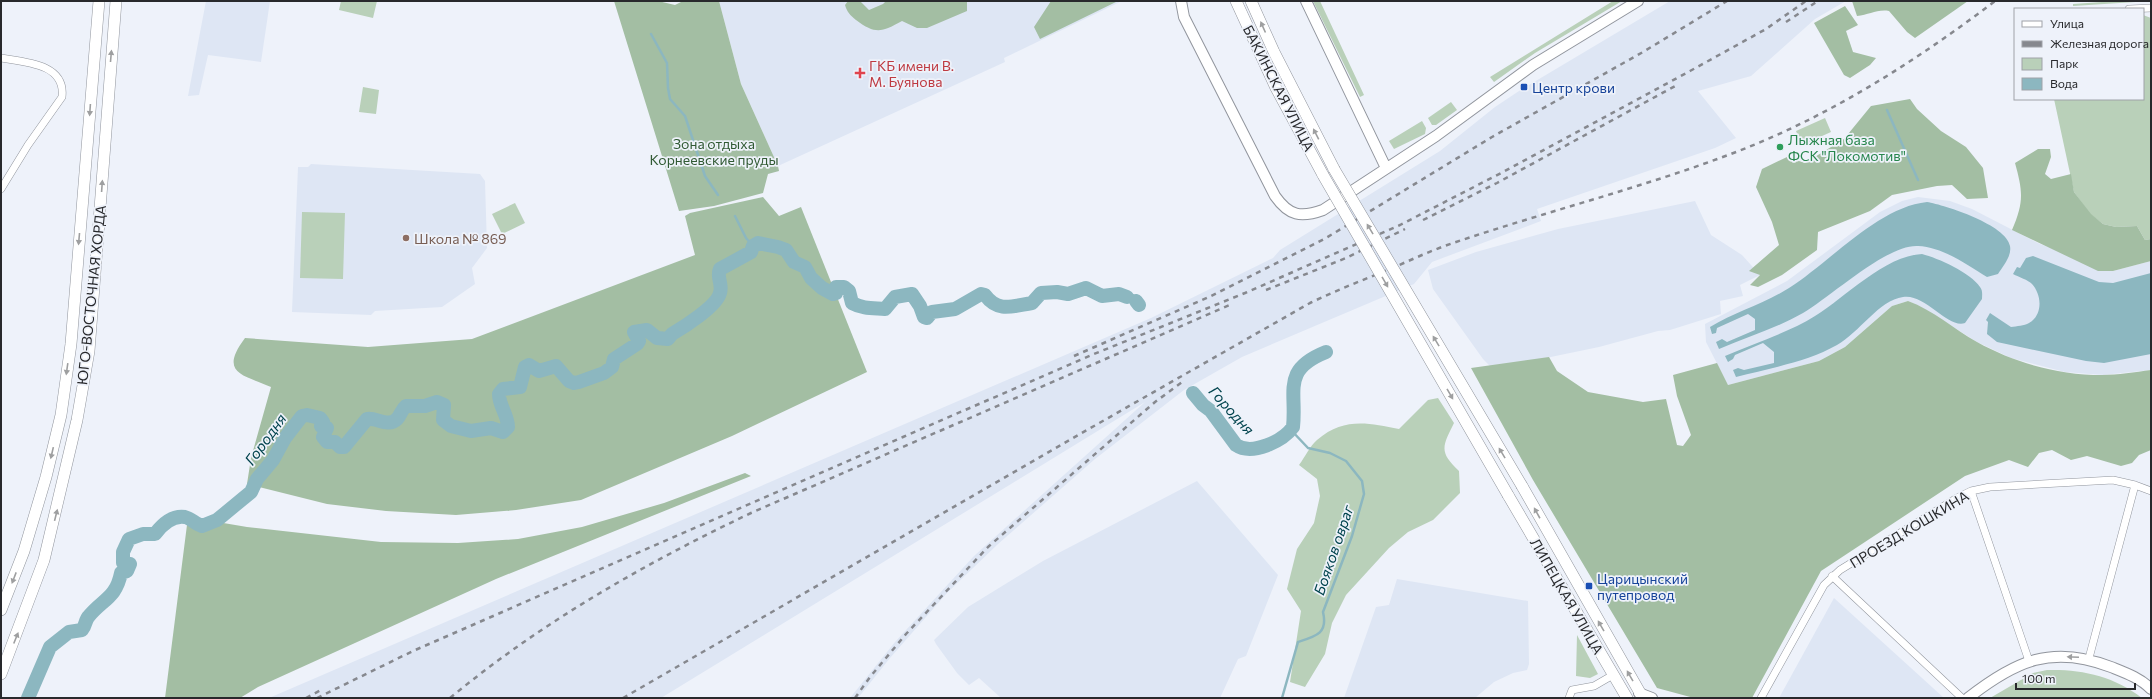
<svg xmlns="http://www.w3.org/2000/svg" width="2152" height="699" viewBox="0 0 2152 699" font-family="Commissioner,sans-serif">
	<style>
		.built { fill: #dee6f4 }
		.green { fill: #b9d0b9 }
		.forest { fill: #a3bea3 }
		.water { fill: #8cb7c0 }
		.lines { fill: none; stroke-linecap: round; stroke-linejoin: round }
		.stream { stroke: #8cb7c0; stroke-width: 2.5 }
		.river { stroke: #8cb7c0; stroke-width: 14 }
		.street-casing { stroke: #91959d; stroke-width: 8 }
		.secondary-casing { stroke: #91959d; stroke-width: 12 }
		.primary-casing { stroke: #91959d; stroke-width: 12 }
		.street { stroke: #fff; stroke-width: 7 }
		.secondary { stroke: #fff; stroke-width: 10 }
		.primary { stroke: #fff; stroke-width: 11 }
		.rail { stroke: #86888e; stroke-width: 2.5; stroke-dasharray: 5 5; stroke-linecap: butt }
		.primary-bridge-casing { stroke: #91959d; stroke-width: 12; stroke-linecap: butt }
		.primary-bridge { stroke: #fff; stroke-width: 11 }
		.oneway { fill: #9e9fa0 }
		.health-dot { fill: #e0444e; stroke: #eef2fa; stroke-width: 1.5 }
		.transit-dot { fill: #1a4fb4; stroke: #eef2fa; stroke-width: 1.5 }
		.leisure-dot { fill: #2e9e5b; stroke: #eef2fa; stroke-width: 1.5 }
		.education-dot { fill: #8d6e63; stroke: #eef2fa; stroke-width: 1.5 }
		.labels { text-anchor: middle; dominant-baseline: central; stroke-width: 3.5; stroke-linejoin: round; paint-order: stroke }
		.health-label { font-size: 14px; fill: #be3a42; stroke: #eef2fa; text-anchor: start }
		.transit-label { font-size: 14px; fill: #164399; stroke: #eef2fa; text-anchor: start }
		.street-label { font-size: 14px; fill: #28292c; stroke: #eef2fa }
		.leisure-label { font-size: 14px; fill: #27864d; stroke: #eef2fa; text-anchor: start }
		.park-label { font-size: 14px; fill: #315a34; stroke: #eef2fa }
		.education-label { font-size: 14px; fill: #785e54; stroke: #eef2fa; text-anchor: start }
		.water-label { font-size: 15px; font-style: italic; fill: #00434d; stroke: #eef2fa }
	</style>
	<rect width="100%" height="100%" fill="#eef2fa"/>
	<path class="built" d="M206,1H270L261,62L208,55L199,95L188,96Z
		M719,1H1122L1004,58L1005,62L778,166L741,84Z
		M1670,1H1846L1815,19L1751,76L1698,91L1736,138L1715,148L1537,209L1541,221L1432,262L1414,284L1242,357L1184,390L1095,459L998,544L947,593L890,658L858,698H850L895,642L974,556L1145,402L661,698H269L1151,318L1273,258L1280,250L1440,151L1495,107L1519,91Z
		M311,164L480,174L485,181L487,248L472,268L475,284L442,307L375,311L371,315L292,312L298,167H308Z
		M1918,197L1950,201L1972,209L2040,244L2113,271L2151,261V370L2103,375L2065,372L2011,358L1977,342L1923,308L1908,301L1892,306L1845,347L1819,361L1728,385L1706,342L1705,324L1787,281L1880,212L1902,201Z
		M1695,201L1711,235L1742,255L1760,275L1740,285L1743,296L1720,301L1721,314L1670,330L1658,331L1599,347L1541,359L1490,366L1483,359L1433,289L1428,270L1476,252L1558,229Z
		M1197,481L1278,575L1246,656L1238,659L1220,698H1001L979,678L969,685L957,673L936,644L934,640L968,607L1043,561Z
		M1397,579L1528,601L1529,664L1527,670L1513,673L1494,682L1475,698H1344L1376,607L1389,605Z
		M1834,598L1944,698H1779Z"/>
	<path class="green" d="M341,1H377L373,18L339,10Z
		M1313,1H1320L1364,95L1360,97Z
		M1613,1H1622L1535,53L1494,82L1490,77Z
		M2116,1H2151L2073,6V4Z
		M2143,15L2151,18V239L2145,240L2137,226L2116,227L2103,224L2090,214L2074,192L2054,99H2143Z
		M363,87L379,90L376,114L359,112Z
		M1451,102L1457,110L1436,125H1432L1428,118Z
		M1825,118L1831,132L1802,145L1796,131Z
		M1422,121L1426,128L1425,134L1394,149L1389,141Z
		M515,203L525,223L502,234L492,214Z
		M302,212L345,213L343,279L300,278Z
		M1438,398L1454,423C1442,447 1439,452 1459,471L1460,493L1433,520L1408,532L1389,548L1346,595L1332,623L1325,654L1305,687L1290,682L1301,611L1287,589L1297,549L1314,523L1320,496L1317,479L1299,465C1305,457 1310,446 1317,440C1344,417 1368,423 1399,429L1428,400Z
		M1577,635L1598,674L1590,678L1576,676Z
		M2047,670C2081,669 2114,676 2142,698H1990L2033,673Z"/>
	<path class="forest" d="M614,1H658L675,5L683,1H719L741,84L778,166L779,171L768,174L763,193L714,206L679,211Z
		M848,1H860L869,10L883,4L886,1H967V11L927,28H917L902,21C882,32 876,35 856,20C850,15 847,12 845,5Z
		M1051,1H1118L1040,39L1034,27Z
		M1852,1H1968L1915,38L1907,32L1889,11C1877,9 1869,15 1857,16Z
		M1845,6L1858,25L1846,31L1853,52L1876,58L1870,65L1850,78L1844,75L1814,23Z
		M1910,99L1917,109L1941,131L1966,147L1983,168L1988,198L1967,199L1952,185L1937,186L1892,195L1870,211L1818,232L1817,250L1782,275L1758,287L1750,285L1760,275L1749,271L1779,245L1772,222L1756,187L1762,169L1787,157L1805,163L1844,139L1871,106Z
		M2038,149H2050L2051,157L2045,174L2051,179L2071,174L2074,192L2091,214L2103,224L2116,227L2137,226L2145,240L2151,239V261L2113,271H2098L2012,230C2024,202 2023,192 2015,163Z
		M763,197L779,216L801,207L867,372L732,436L581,500L516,510L456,515L386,511L327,504L247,484L251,458L271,387C244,375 218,374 245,338L368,347L472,339L695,255L685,216L690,213Z
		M1908,301C1933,310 1954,329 1977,342C2015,363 2058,375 2102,375C2118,375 2135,372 2151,370V450L2139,455L2132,463L2121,466L2087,456L2071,460L2052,450L2039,453L2028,467L2009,460L1965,476L1821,571L1752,698H1694L1657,688L1533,480L1471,368L1549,357L1557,371L1588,392L1643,402L1666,399L1677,445L1683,446L1691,435L1677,396L1673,375L1717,363L1728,385L1819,361L1845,347L1892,306Z
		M745,473L751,476L496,579L258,687L240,698H165L188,517L247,527L381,542L458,543L518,539L582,527L664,503Z"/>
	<path class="water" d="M1927,202C1945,205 2007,225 2010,246C2012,256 2003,266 1998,274L1987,277C1967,265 1943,247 1918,246C1887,244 1832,296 1803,313C1777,328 1747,337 1719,349L1716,342L1722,339L1727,342L1755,330V319L1748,314L1717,328L1716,333L1712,334L1710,327C1735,312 1764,304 1789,288C1830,262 1878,207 1927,202Z
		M1922,254C1938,258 1971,273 1980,287C1983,291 1982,295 1982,299L1965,323C1948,329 1925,293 1903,297C1879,300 1859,333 1837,345C1807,362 1770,368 1736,377L1733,370L1738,368L1744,370L1774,363V352L1763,343L1735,355L1733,359L1728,362L1725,356C1754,343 1788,333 1815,316C1846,297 1884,256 1922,254Z
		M2033,256L2099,282L2113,283L2151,273V354L2104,363L2086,361L1997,342L1987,334L1988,322L1986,320L1990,313L2011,327C2017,326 2024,326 2029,323C2043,315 2042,295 2032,284C2028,280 2019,277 2013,274L2017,267L2020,268L2026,258Z"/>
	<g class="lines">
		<path class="stream" d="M651,34L667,63L668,88L670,99L685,116L705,176L718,195
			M1887,110L1918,180
			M735,216L746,238L753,246
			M1282,698L1298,642C1317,636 1328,633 1323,612L1352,536L1364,494L1362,481L1346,461L1330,453L1308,448L1291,430"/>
		<path class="river" d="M1136,301L1139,305
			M1193,393L1203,405L1211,411L1236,445C1252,456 1283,441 1293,427C1297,391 1281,370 1326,352
			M28,698L50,647L69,632L82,630C86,625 85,620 89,616C103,599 116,598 121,573L127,571L130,564L123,563V552L129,539L143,534H155C161,526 172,515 185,517C190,518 196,524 202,526L217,520L251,492L257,479L273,460L285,438L302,416L307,415L320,418L323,422L321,426L327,428L323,437L327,442H335L340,447H344L367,419C376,417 388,428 397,419C401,415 401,410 406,406H425L437,402L444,405L443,420L451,426L471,431L491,428L503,432L508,427C508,415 499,406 499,394L503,389L520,387L525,367L529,365L539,371L556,366L569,381L574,383L579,382L604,373L612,367L614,359L637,344L639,341L634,332L647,330L657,338L668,339L672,334C684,327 717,306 720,293C723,284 716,277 720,269L751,252L753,246L758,243L778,247L786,250L794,262L805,267L811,278L822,288L833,294L836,293V287H844L849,291L852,303C863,309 873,308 885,309L895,297L912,294L920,306L924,317L927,318L932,312L955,309L981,294L985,295C998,313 1013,306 1032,303L1041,293L1057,292L1068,294L1086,288L1102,296L1119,294L1127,297"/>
		<defs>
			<path id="street" d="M2129,9L2151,8
				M1,58C26,62 66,64 62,97L28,145L1,189
				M1971,491L2029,661
				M1832,576L1962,698
				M2089,658L2135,485
				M1569,698L1572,690L1594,686L1613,675
				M1761,698L1824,585L1840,570L1957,498L1971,491L1990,487L2113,480L2135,485L2151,491"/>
			<path id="secondary" d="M1181,1L1184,17L1275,196C1289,216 1301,218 1323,210L1436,136L1533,65L1638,1
				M1306,1L1386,168
				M1639,693L1652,698
				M1968,698C2015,661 2052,644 2111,667C2126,673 2140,678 2151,689"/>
			<path id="primary" d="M1236,1L1276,88L1323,175
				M1251,1L1274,52L1334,169
				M1522,486L1643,698
				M1508,495L1627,698
				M1,610L24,551L46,477L61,415L71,344L99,1
				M1,674L44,560L77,420L89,351L116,1"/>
		</defs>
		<use href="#street" class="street-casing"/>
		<use href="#secondary" class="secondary-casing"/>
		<use href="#primary" class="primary-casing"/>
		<use href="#street" class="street"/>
		<use href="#secondary" class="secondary"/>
		<use href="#primary" class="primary"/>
		<path class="rail" d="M1786,22L1818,1
			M1423,220L1497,183L1677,85
			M1266,290L1346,258L1405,229
			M1074,356L1209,297L1326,238L1492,137L1643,52L1727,1
			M306,698L321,690
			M317,698L413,651L903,437L1094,354L1245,293L1400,225L1503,172L1690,71L1766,29L1806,1
			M450,698C542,622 644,564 751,513L1232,304
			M623,698L1080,434L1310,303C1337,290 1363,280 1390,269C1411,260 1432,250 1453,243C1542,213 1633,190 1720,158C1820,122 1911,65 1995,1
			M855,698L870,677L906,634L988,547L1155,402L1185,380"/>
		<defs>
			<path id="primary-bridge" d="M1334,169L1522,486
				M1323,175L1508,495"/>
		</defs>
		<use href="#primary-bridge" class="primary-bridge-casing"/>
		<use href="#primary-bridge" class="primary-bridge"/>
	</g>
	<defs><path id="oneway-solid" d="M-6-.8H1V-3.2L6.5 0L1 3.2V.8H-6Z"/></defs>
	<g class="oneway">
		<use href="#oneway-solid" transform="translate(1263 27) rotate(-114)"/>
		<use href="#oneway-solid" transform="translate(111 56) rotate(-85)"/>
		<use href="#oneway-solid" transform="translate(90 110) rotate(94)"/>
		<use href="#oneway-solid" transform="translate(1316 134) rotate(-117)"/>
		<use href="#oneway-solid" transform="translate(102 186) rotate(-86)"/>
		<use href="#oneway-solid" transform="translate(1370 229) rotate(-121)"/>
		<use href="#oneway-solid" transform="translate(79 239) rotate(95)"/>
		<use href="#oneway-solid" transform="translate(1385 282) rotate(60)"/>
		<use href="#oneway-solid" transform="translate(1436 341) rotate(-121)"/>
		<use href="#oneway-solid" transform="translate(67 369) rotate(98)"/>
		<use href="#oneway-solid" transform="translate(1450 394) rotate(60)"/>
		<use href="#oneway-solid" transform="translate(52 453) rotate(103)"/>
		<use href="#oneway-solid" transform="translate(1502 453) rotate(-121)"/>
		<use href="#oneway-solid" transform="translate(1537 513) rotate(-119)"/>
		<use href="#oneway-solid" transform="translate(56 515) rotate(-76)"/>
		<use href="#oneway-solid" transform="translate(14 578) rotate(111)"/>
		<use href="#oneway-solid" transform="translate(1601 626) rotate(-120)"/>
		<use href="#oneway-solid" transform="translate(16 638) rotate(-68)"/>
		<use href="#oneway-solid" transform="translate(2073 657) rotate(-177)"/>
		<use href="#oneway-solid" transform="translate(1630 676) rotate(-120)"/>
	</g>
	<path class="health-dot" d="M858 67h4v4h4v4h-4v4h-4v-4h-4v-4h4z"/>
	<g class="transit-dot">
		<rect x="1520" y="83" width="8" height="8" rx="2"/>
		<rect x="1585" y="582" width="8" height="8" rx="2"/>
	</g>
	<circle class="leisure-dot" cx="1780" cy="147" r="4"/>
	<circle class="education-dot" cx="406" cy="238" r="4"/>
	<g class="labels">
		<g class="health-label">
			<text x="869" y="65">ГКБ имени В.<tspan x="869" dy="16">М. Буянова</tspan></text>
		</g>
		<g class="transit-label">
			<text x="1532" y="87">Центр крови</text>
			<text x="1597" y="578">Царицынский<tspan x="1597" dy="16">путепровод</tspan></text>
		</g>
		<g class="street-label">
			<text transform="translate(1279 88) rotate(63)">БАКИНСКАЯ УЛИЦА</text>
			<text transform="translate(91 295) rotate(-84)">ЮГО-ВОСТОЧНАЯ ХОРДА</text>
			<text transform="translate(1909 529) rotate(-31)">ПРОЕЗД КОШКИНА</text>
			<text transform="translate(1567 596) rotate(60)">ЛИПЕЦКАЯ УЛИЦА</text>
		</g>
		<g class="leisure-label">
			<text x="1788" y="139">Лыжная база<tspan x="1788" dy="16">ФСК "Локомотив"</tspan></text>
		</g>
		<g class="park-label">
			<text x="714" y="143">Зона отдыха<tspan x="714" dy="16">Корнеевские пруды</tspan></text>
		</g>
		<g class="education-label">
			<text x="414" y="238">Школа № 869</text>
		</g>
		<g class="water-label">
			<text transform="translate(1232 410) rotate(48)">Городня</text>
			<text transform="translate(265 439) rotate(-54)">Городня</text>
			<text transform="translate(1333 550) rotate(-71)">Бояков овраг</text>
		</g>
	</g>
	<rect width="2152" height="699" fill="none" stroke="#28292c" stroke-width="4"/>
	<rect x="2014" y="8" width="130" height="92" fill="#eef2fa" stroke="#9fa2a8"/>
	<rect x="2022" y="21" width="20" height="6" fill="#ffffff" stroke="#9fa2a8"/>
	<text x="2050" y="28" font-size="12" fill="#28292c">Улица</text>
	<rect x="2022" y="41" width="20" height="6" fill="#86888e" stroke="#9fa2a8"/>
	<text x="2050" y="48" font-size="12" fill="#28292c">Железная дорога</text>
	<rect x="2022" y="58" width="20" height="12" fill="#b9d0b9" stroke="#9fa2a8"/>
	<text x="2050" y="68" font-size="12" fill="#28292c">Парк</text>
	<rect x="2022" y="78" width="20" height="12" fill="#8cb7c0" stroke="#9fa2a8"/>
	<text x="2050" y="88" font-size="12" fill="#28292c">Вода</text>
	<path d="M2016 683v6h119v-6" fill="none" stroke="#28292c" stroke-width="2"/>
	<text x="2022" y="683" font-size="12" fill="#28292c" stroke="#eef2fa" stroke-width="3" paint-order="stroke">100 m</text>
</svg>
